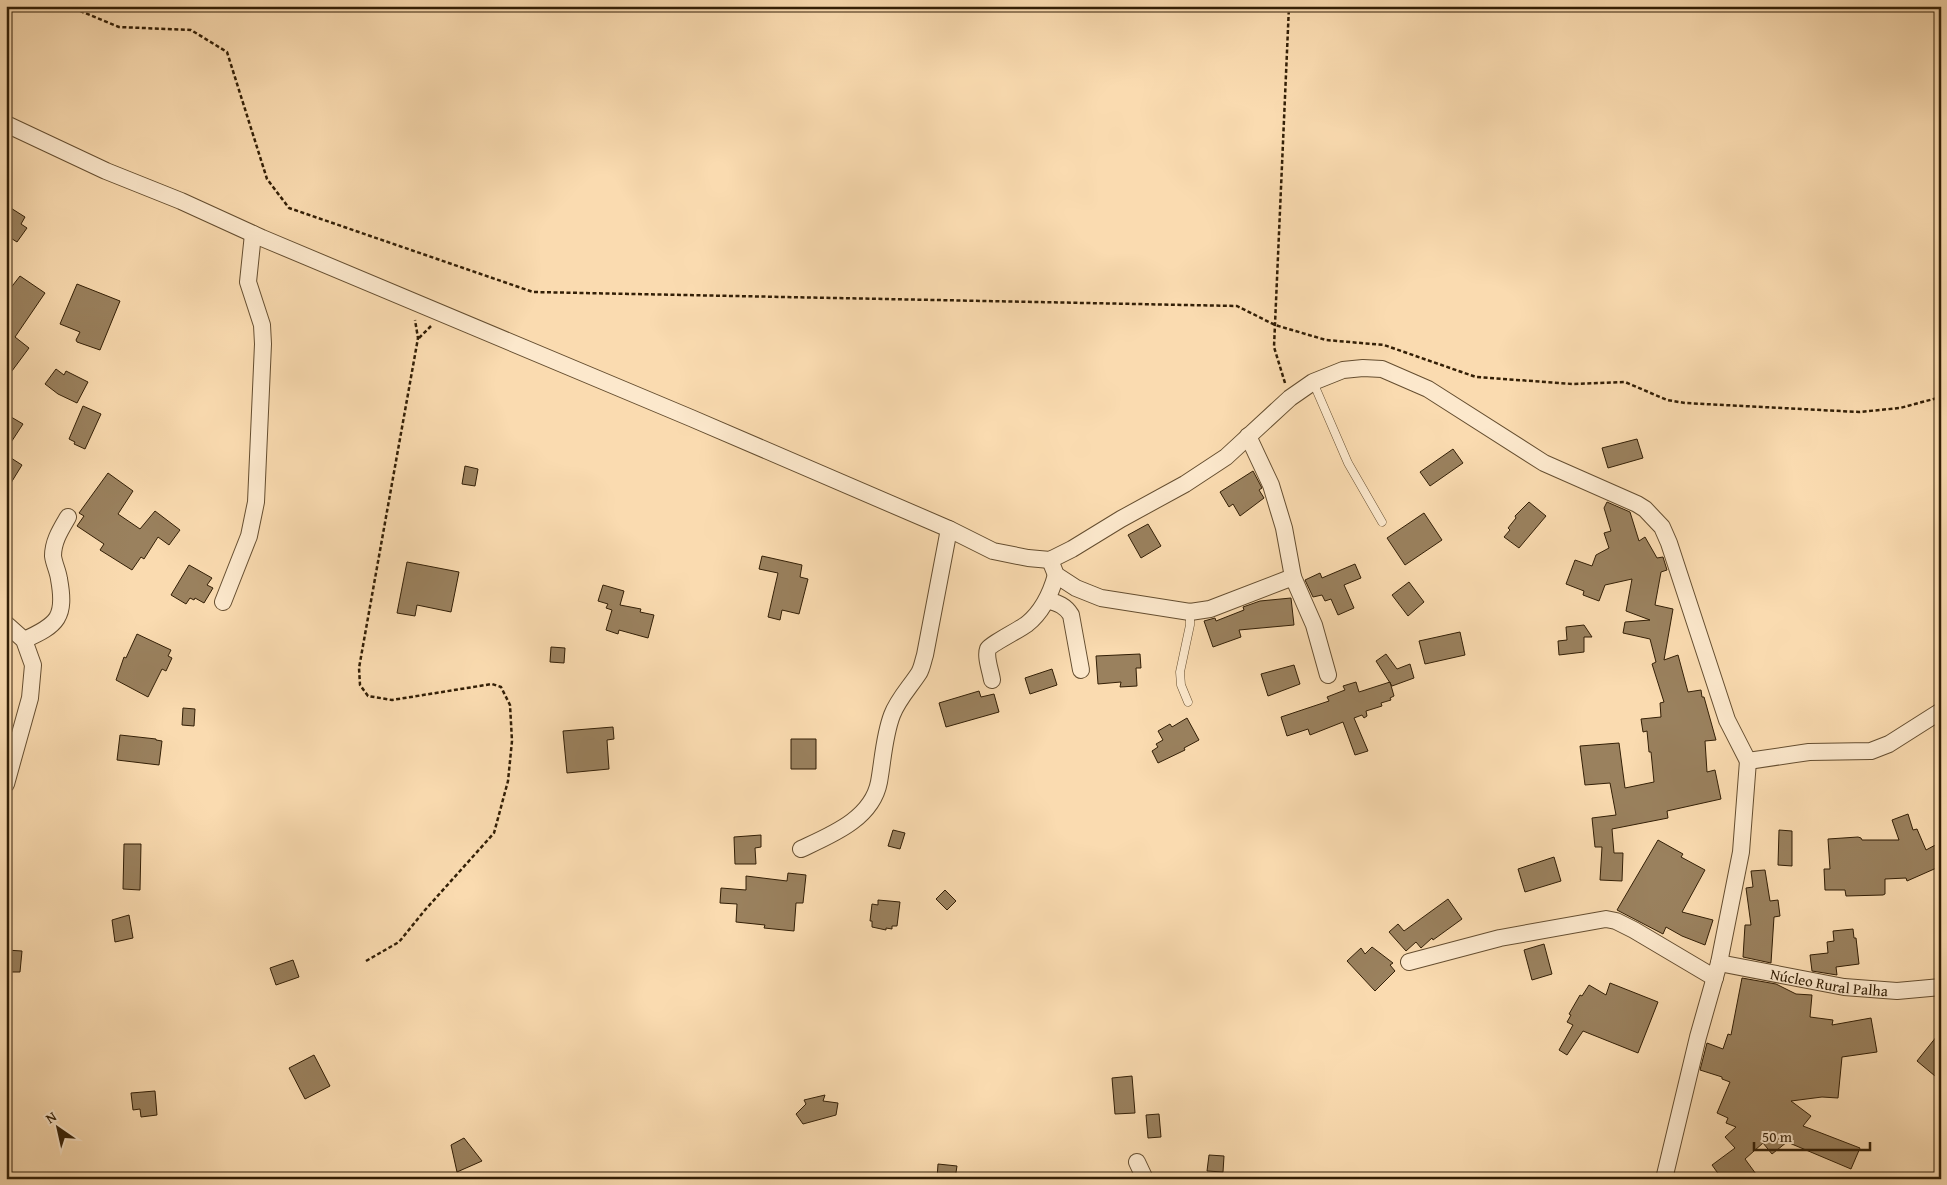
<svg xmlns="http://www.w3.org/2000/svg" width="1947" height="1185" viewBox="0 0 1947 1185" font-family="'Gentium Book Plus',serif">
	<style>
		.building { fill: #9a815e; stroke: #331f06 }
		.lines { fill: none; stroke-linecap: round; stroke-linejoin: round }
		.service-casing { stroke: #654e30; stroke-width: 9 }
		.minor-casing { stroke: #654e30; stroke-width: 18 }
		.path { stroke: #331f06; stroke-width: 2.5; stroke-dasharray: 4 2.5; stroke-linecap: butt }
		.service { stroke: #fce8cc; stroke-width: 8 }
		.minor { stroke: #fce8cc; stroke-width: 16 }
		.labels { text-anchor: middle; dominant-baseline: central; stroke-width: 4; stroke-linejoin: round; paint-order: stroke }
		.street-label { font-size: 15px; fill: #331f06; stroke: #fce8cc }
	</style>
	<rect width="100%" height="100%" fill="#fadbb0"/>
	<filter id="stains"><feTurbulence type="fractalNoise" baseFrequency=".004" numOctaves="4"/><feColorMatrix values="0 0 0 0 .2 0 0 0 0 .09 0 0 0 0 .02 0 0 0 .5 -.17"/></filter>
	<radialGradient id="worn" r=".72"><stop offset=".6" stop-color="#630" stop-opacity="0"/><stop offset="1" stop-color="#630" stop-opacity=".3"/></radialGradient>
	<path class="building" d="M6,205L25,217L21,224L27,228L17,242L6,235Z
		M20,276L45,293L15,337L29,348L6,379V294Z
		M77,284L120,301L100,350L77,342L76,340L80,332L60,324Z
		M56,369L64,375L66,371L88,382L77,403L58,394L45,384Z
		M83,406L101,414L85,449L74,444L75,442L69,439Z
		M6,414L23,424L6,450Z
		M1637,439L1643,458L1608,468L1602,448Z
		M1453,449L1463,463L1430,486L1420,472Z
		M11,458L22,465L6,491V466Z
		M465,466L478,469L475,486L462,484Z
		M1253,471L1262,488L1259,490L1264,498L1240,516L1233,504L1229,507L1220,492Z
		M108,473L133,491L118,514L140,529L155,511L180,530L169,545L158,537L144,559L141,557L132,570L100,550L104,544L77,526L84,516L79,513Z
		M1529,502L1546,516L1519,548L1504,537L1510,530L1508,528L1516,518L1515,516Z
		M1607,502L1630,512L1639,541L1645,537L1657,558L1663,557L1667,570L1661,572L1655,605L1673,609L1664,660L1678,655L1688,692L1701,690L1702,697H1704L1716,740L1705,741L1707,772L1715,770L1721,799L1667,811L1668,818L1612,829L1614,853H1623L1622,881L1600,880L1602,847H1595L1592,818L1616,815L1610,783L1585,785L1580,746L1619,743L1625,788L1654,782L1651,752H1649L1647,731L1643,732L1641,719L1661,717L1660,703L1664,702L1652,664L1656,662L1650,639L1623,633L1625,622L1650,620L1626,611L1632,579L1605,585L1599,601L1583,595L1584,591L1566,584L1575,560L1592,566L1596,555L1609,548L1604,533L1611,531L1604,508Z
		M1424,513L1442,540L1405,565L1387,538Z
		M1148,524L1161,546L1141,558L1128,535Z
		M762,556L802,565L800,577L808,579L799,614L782,610L780,620L768,617L778,573L759,569Z
		M407,562L459,572L451,612L417,605L415,616L397,613Z
		M1355,564L1361,578L1344,585L1354,608L1338,615L1331,599L1325,601L1322,595L1313,597L1305,580L1320,573L1322,578Z
		M189,565L212,578L207,585L213,588L204,603L195,598L194,600L190,598L186,604L171,595Z
		M1409,582L1424,602L1408,616L1392,595Z
		M603,585L624,591L620,605L641,609L640,612L654,615L648,638L619,630L618,634L606,630L612,610L606,608L608,604L598,601Z
		M1291,598L1294,625L1239,630L1241,637L1213,647L1204,621L1215,618L1216,621L1244,610L1243,607L1260,601Z
		M1584,625L1592,637H1584V652L1559,655L1558,641L1567,640L1566,627Z
		M1460,632L1465,655L1425,664L1419,641Z
		M137,634L171,650L168,656L172,658L166,671L162,669L148,697L116,680L124,657L126,658Z
		M551,647L565,648L564,663L550,662Z
		M1140,654L1141,668H1136L1137,686L1120,687L1121,682L1098,684L1096,656Z
		M1386,654L1397,669L1410,664L1414,678L1392,686L1376,661Z
		M1294,665L1300,684L1268,696L1261,674Z
		M1052,669L1057,685L1030,694L1025,678Z
		M1356,682L1359,692L1390,682L1394,696L1390,698L1391,700L1381,703L1382,706L1366,711L1367,716L1364,718L1362,715L1354,718L1368,751L1355,755L1343,722L1310,735L1308,729L1287,736L1281,717L1329,701L1327,697L1345,690L1343,686Z
		M979,691L981,697L994,694L999,712L946,727L939,703Z
		M183,708L195,709L194,726L182,725Z
		M1187,718L1199,740L1184,748L1185,750L1158,763L1152,751L1158,747L1156,744L1163,740L1158,731L1170,724L1172,727Z
		M613,727L614,739L607,740L609,769L567,773L563,731Z
		M120,735L156,739V740L162,741L159,765L117,760Z
		M791,739H816V769H791Z
		M1908,814L1913,830L1917,829L1926,850L1941,842V866L1907,881L1906,878L1885,879V894L1883,895L1846,896L1845,890H1825L1824,869H1830L1828,839L1858,837L1861,838L1862,840H1899L1892,820Z
		M893,830L905,833L900,849L888,846Z
		M1779,830L1792,831V866L1778,865Z
		M761,835V847L755,848L756,864H735L734,837Z
		M1658,840L1683,854L1681,857L1705,870L1682,912L1713,920L1705,945L1682,936L1666,927L1663,934L1617,910Z
		M124,844H141L140,890L123,889Z
		M1554,857L1561,881L1525,892L1518,869Z
		M1765,870L1770,901L1778,900L1780,916L1774,917L1771,963L1743,957L1745,925H1751L1746,888L1753,887L1751,871Z
		M788,873L806,875L803,903H796L794,931L764,928L765,925L736,922L737,904L720,903L721,888L746,890V876L787,881Z
		M945,890L956,901L947,910L936,899Z
		M1448,899L1462,919L1433,940L1432,938L1421,948L1416,942L1406,951L1389,932L1398,924L1404,931Z
		M878,900L900,902L897,926H892V929L886,928V930L872,927V921H870L872,904L878,905Z
		M129,915L133,938L115,942L112,920Z
		M1853,929L1854,938H1856L1859,964L1836,967L1837,975L1812,971L1810,955L1828,953L1827,942L1834,941L1833,931Z
		M1544,944L1552,974L1532,980L1524,950Z
		M1372,947L1393,963L1390,965L1395,971L1375,991L1347,961L1361,948L1365,954Z
		M6,950L22,951L20,972H6Z
		M293,960L299,977L276,985L270,968Z
		M1742,978L1776,984L1796,994L1812,995L1810,1017L1833,1020L1832,1025L1871,1018L1877,1052L1842,1057L1838,1098L1822,1097L1791,1101L1811,1116L1803,1126L1860,1148L1851,1169L1787,1142L1772,1154L1763,1143L1745,1159L1756,1174L1750,1179H1722L1712,1165L1735,1148L1725,1137L1736,1127L1726,1123L1728,1118L1717,1113L1730,1082L1722,1079V1077L1700,1070L1707,1043L1723,1049L1728,1034L1731,1035Z
		M1610,983L1658,1002L1638,1053L1583,1031L1567,1055L1559,1050L1573,1025L1567,1022L1571,1015L1569,1014L1580,995L1582,996L1589,985L1606,995Z
		M1941,1031V1081L1917,1061Z
		M314,1055L330,1086L305,1099L289,1068Z
		M1132,1076L1135,1113L1115,1114L1112,1078Z
		M155,1091L157,1115L141,1117L140,1109L133,1110L131,1093Z
		M825,1095L823,1101L838,1103L836,1115L803,1124L796,1114L806,1104L804,1100Z
		M1159,1114L1161,1137L1148,1138L1146,1115Z
		M464,1138L482,1161L457,1172L451,1145Z
		M1209,1155L1224,1156L1223,1172L1207,1171Z
		M938,1164L957,1166L955,1179H937Z"/>
	<g class="lines">
		<defs>
			<path id="service" d="M1313,382L1348,463L1382,522
				M1188,702L1181,685L1180,672L1190,625V612"/>
			<g id="minor">
				<path d="M6,124L106,171L181,201L262,238L691,418L949,529L993,551L1028,558L1050,560L1072,549L1121,519L1185,484L1226,457L1290,398L1313,382L1343,370L1363,368L1382,369L1428,389L1544,463L1637,504L1645,509L1662,527L1669,543L1727,720L1748,761"/>
				<path d="M1248,436L1271,485L1284,528L1293,577"/>
				<path d="M1050,560L1056,575L1076,588L1101,598L1190,612L1210,609L1293,577L1314,625L1328,675"/>
				<path d="M1047,600C1057,603 1065,605 1071,615L1081,670"/>
				<path d="M223,602L249,536L256,502L263,344L262,325L248,282L253,234"/>
				<path d="M6,624L24,640L33,665L30,698L6,784"/>
				<path d="M24,640C58,625 66,617 59,579C58,571 54,564 53,556C53,541 61,529 68,517"/>
				<path d="M992,680C991,672 985,657 988,649C991,644 1019,630 1027,624C1042,612 1051,593 1056,575"/>
				<path d="M1748,761L1809,752L1871,751L1889,744L1941,711"/>
				<path d="M801,849C831,835 872,819 879,782C883,760 884,736 892,715C898,699 910,687 919,673C922,668 923,661 925,655L949,529"/>
				<path d="M1409,962L1500,938L1606,919L1616,921L1634,930L1715,978"/>
				<path id="s1" d="M1719,963L1844,987L1897,991L1941,987"/>
				<path d="M1137,1162L1145,1179"/>
				<path d="M1664,1179L1698,1037L1719,963L1741,852L1748,761"/>
			</g>
		</defs>
		<use href="#service" class="service-casing"/>
		<use href="#minor" class="minor-casing"/>
		<path class="path" d="M68,6L119,27L191,30L227,52L267,179L289,208L533,292L1237,306L1275,325L1326,340L1384,345L1476,377L1573,384L1625,382L1667,400L1685,403L1859,412L1900,408L1941,397
			M419,338L431,326
			M1285,383L1274,347L1289,6
			M1941,659V669
			M366,961L399,942L425,910L494,833L508,781L512,741L510,705L501,687L492,684L392,700L368,696L360,685L359,668L418,338L415,320"/>
		<use href="#service" class="service"/>
		<use href="#minor" class="minor"/>
	</g>
	<g class="labels">
		<g class="street-label">
			<text stroke="none"><textPath href="#s1" startOffset="112">Núcleo Rural Palha</textPath></text>
		</g>
	</g>
	<rect width="1947" height="1185" fill="none" stroke="#fadbb0" stroke-width="25"/>
	<rect x="8" y="8" width="1932" height="1170" fill="none" stroke="#331f06" stroke-width="2.5"/>
	<rect x="12" y="12" width="1922" height="1160" fill="none" stroke="#331f06"/>
	<g transform="translate(58 1128) rotate(326)" stroke="#fce8cc" stroke-width="4" paint-order="stroke">
	<path d="M0-4L9 19L0 12L-9 19Z" fill="#331f06"/>
	<text y="-8" font-size="14" font-weight="bold" text-anchor="middle" fill="#331f06">N</text>
	</g>
	<path d="M1754 1142v8h116v-8" fill="none" stroke="#331f06" stroke-width="2.5"/>
	<text x="1762" y="1142" font-size="15" fill="#331f06" stroke="#fce8cc" stroke-width="4" paint-order="stroke">50 m</text>
	<rect width="100%" height="100%" filter="url(#stains)"/>
	<rect width="100%" height="100%" fill="url(#worn)"/>
</svg>
